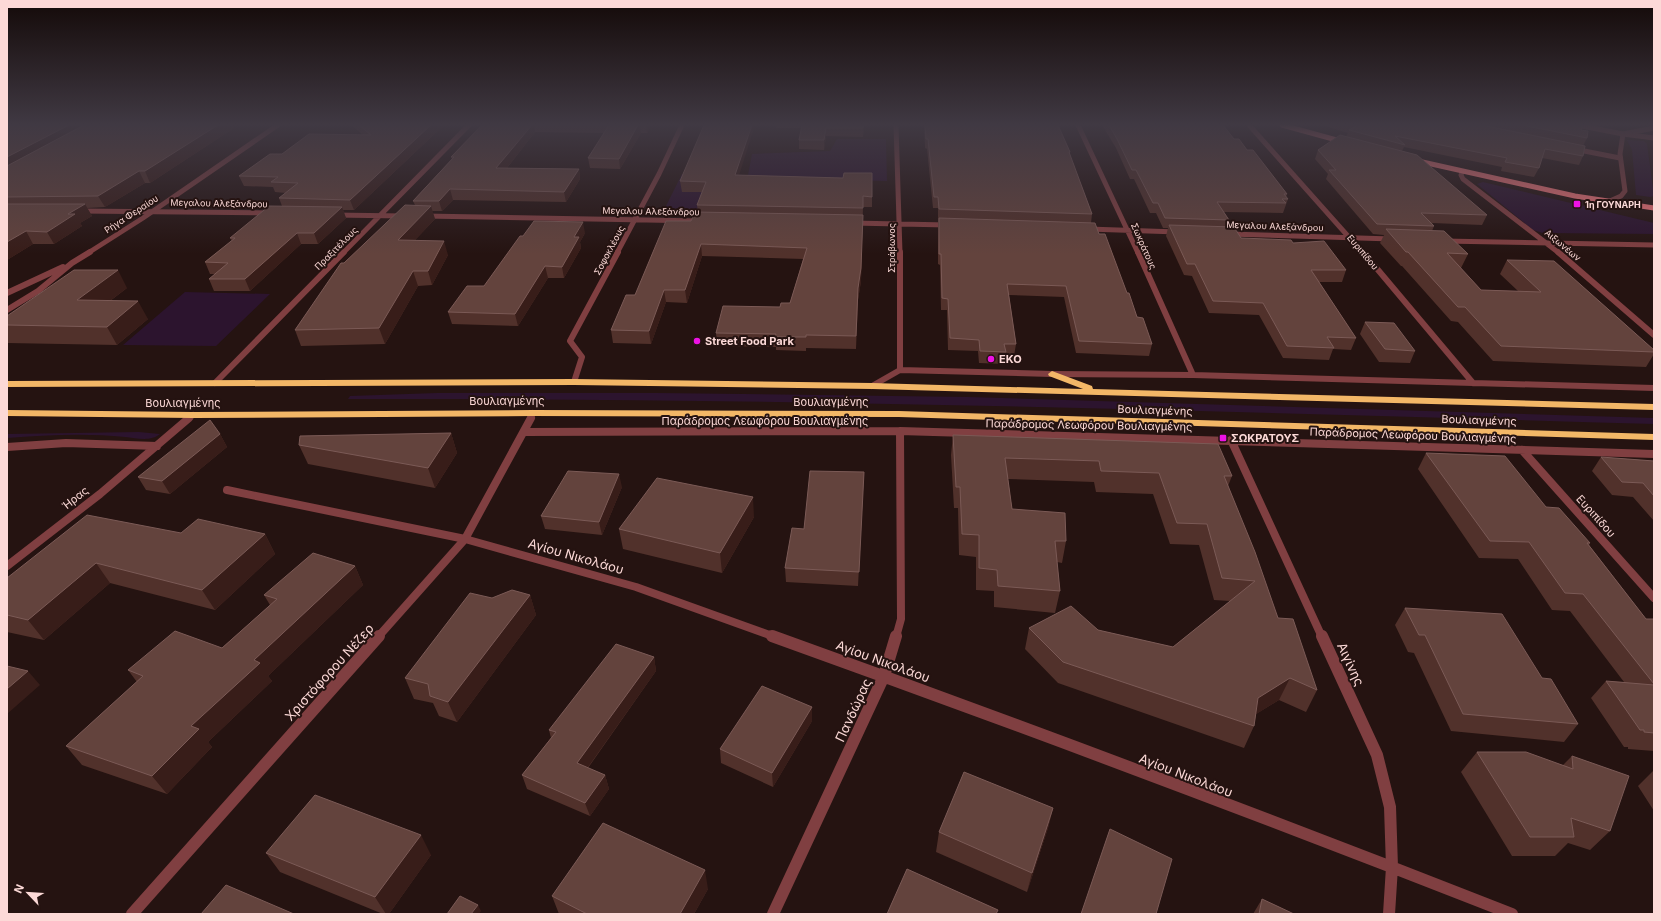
<svg xmlns="http://www.w3.org/2000/svg" width="1661" height="921" viewBox="0 0 1661 921" font-family="Inter,sans-serif">
	<style>
		.green { fill: #2c142e }
		.lines { fill: none; stroke-linecap: round; stroke-linejoin: round }
		.minor-far3 { stroke: #803f41; stroke-width: 5 }
		.minor-far2 { stroke: #803f41; stroke-width: 6 }
		.minor-far1 { stroke: #803f41; stroke-width: 8 }
		.minor { stroke: #803f41; stroke-width: 12 }
		.tertiary-far1 { stroke: #803f41; stroke-width: 5 }
		.tertiary { stroke: #803f41; stroke-width: 6 }
		.secondary { stroke: #f5767a; stroke-width: 5 }
		.primary { fill: #f3b767; fill-rule: evenodd }
		.wall { fill: #51312b }
		.shaded-wall { fill: #381d19 }
		.building { fill: #63433d; stroke: #7b5a56 }
		.poi-dot { fill: #ed12e4; stroke: #251311; stroke-width: 1.5 }
		.labels { text-anchor: middle; dominant-baseline: central; stroke-width: 4; stroke-linejoin: round; paint-order: stroke }
		.far-street-label { font-size: 9px; fill: #fcd9d7; stroke: #251311 }
		.far-poi-label { font-size: 9px; font-weight: bold; fill: #fcd9d7; stroke: #251311; text-anchor: start }
		.poi-label { font-size: 11px; font-weight: bold; fill: #fcd9d7; stroke: #251311; text-anchor: start }
		.street-label { font-size: 11px; fill: #fcd9d7; stroke: #251311 }
		.near-street-label { font-size: 13px; fill: #fcd9d7; stroke: #251311 }
	</style>
	<rect width="100%" height="100%" fill="#251311"/>
	<path class="green" d="M837,139H886L887,181L763,178L730,213L662,214L682,174L748,175L752,154L830,151Z
		M1627,140L1644,141L1647,144L1654,196L1650,197L1636,195L1632,150Z
		M1483,182L1654,223V234L1543,233L1533,230L1477,184Z
		M185,292L270,294L216,346L123,345Z
		M437,393H658L968,397L1654,418V424C1219,411 783,398 348,399L350,396Z
		M139,432L160,434C151,442 136,438 125,437C86,433 46,435 7,438V434Z"/>
	<g class="lines">
		<path class="minor-far3" d="M896,125L900,253
			M1078,125L1138,253
			M1249,125L1363,253
			M1577,125L1623,134L1654,138
			M1574,149L1620,158
			M1462,172L1461,175L1463,179L1559,253
			M80,211L270,213
			M334,215L404,216
			M424,216L702,221
			M852,223L948,225
			M1088,229L1178,232
			M1228,234L1392,239
			M1443,241L1654,245
			M343,253L469,125
			M617,253L659,174L682,125"/>
		<path class="minor-far2" d="M900,252V370
			M1138,252L1193,375
			M1363,252L1473,383
			M1558,252L1654,335
			M574,382L582,357L570,341L618,252
			M215,383L344,252
			M872,386L900,370L1052,374L1193,375L1654,388
			M188,419L193,415
			M530,419L533,413"/>
		<path class="minor-far1" d="M524,432L900,431L1654,454
			M1231,440L1322,637
			M7,447L66,443L157,446
			M1522,450L1654,598
			M227,490L465,539L636,587L775,637
			M7,566L100,494L189,418
			M378,637L465,539L531,418
			M896,637L901,619L900,431"/>
		<path class="minor" d="M772,636C1020,725 1267,818 1512,914
			M1322,636L1377,755L1390,807L1392,867L1389,914
			M132,914L379,636
			M773,914L884,676L896,636"/>
		<path class="tertiary-far1" d="M1610,201L1621,196L1625,191L1620,154L1623,134L1654,128
			M88,253L143,218L278,125"/>
		<path class="tertiary" d="M7,293L63,267
			M7,310L38,291L72,263L90,252"/>
		<path class="secondary" d="M1282,125L1344,142
			M1418,161L1575,196L1654,208"/>
		<path class="primary" d="M1052,371L1092,386L1093,389L1654,404V410L872,389L574,385L7,387V381L574,379L872,383L1083,389L1049,376L1048,374Z
			M7,410L193,412L533,410L899,411L1654,434V440L899,417L533,416L193,418L7,416Z"/>
	</g>
	<path class="wall" d="M7,125L234,128L150,183H145L105,207L87,208L92,216L80,223L82,226L54,244H33L7,260Z
		M351,125H444L354,210H343L346,218L318,244H301L250,291H214L209,279L215,274H210L205,262L232,241L230,238L282,206L279,198L286,193L275,192L273,187L244,186L239,176L282,154L363,135Z
		M482,125H651L647,133H641L620,169L590,168L588,158L604,133L535,132L507,168L579,169L580,179L566,202L453,200L442,211H432L435,219L415,240L448,255L432,285L418,286L385,344L301,346L295,330L344,263L415,205L413,201L452,159L451,157Z
		M775,125H864L863,137L826,136L824,150L799,149V140L801,128H776Z
		M924,125H1058L1070,152V155L1092,214L1091,223L1099,234L1127,293L1137,317L1152,344L1149,356L1076,353L1064,297L1009,295L1016,344L1014,356L1006,355L1005,364L979,363L978,351L948,350L947,310H941L940,265L938,264V208H933L927,149L925,148Z
		M1102,125H1223L1234,139L1247,150L1287,194L1286,197L1288,199L1283,213L1224,212L1229,220L1227,226L1241,238L1293,243L1346,270L1342,282H1319L1356,338L1351,350L1333,349L1329,360L1283,358L1259,315L1209,313L1192,276L1184,275L1166,236L1168,228H1163L1156,213H1150L1134,179H1130L1116,148Z
		M1322,125H1583L1581,130L1587,138L1583,146V156L1579,165L1542,158L1539,168L1534,177L1501,171L1502,167L1404,147L1402,151L1487,215L1482,225L1432,223L1434,226L1432,231L1468,254L1461,268H1460L1481,290L1518,291L1500,274L1507,260L1654,350V354L1646,367L1493,361L1458,322L1451,321L1402,266H1401L1380,243L1384,235L1373,234L1326,179L1328,174L1315,159L1318,150L1346,137L1348,133Z
		M872,173V207H863L861,281L858,300L856,349L806,348V351L776,350V347L717,346L716,333L790,303L803,259L702,256L687,303L666,302L651,344L613,343L611,330L635,295L698,212L697,205L702,192H682L680,181L739,175L843,178Z
		M585,233L580,242L581,248L564,278H548L518,326L452,324L448,312L484,286Z
		M127,288L110,301L148,319L117,345L7,343V316Z
		M1365,322L1415,351L1410,363L1379,362L1360,334Z
		M451,433L457,453L435,488L308,464L299,445Z
		M220,434L227,447L170,494L146,490L138,477Z
		M953,435L1232,476L1228,486L1278,618L1317,690L1306,712L1279,700L1256,714L1254,726L1244,748L1058,683L1025,649L1029,628L1098,630L1173,647L1230,601L1214,600L1199,545L1170,544L1153,494L1096,492L1094,482L1008,479L1012,509L1066,541L1062,563L1057,562L1060,591L1055,613L994,607V591L976,590V557L959,555L958,508H954L951,455Z
		M1426,453L1546,507L1590,543L1589,545L1646,619H1654V751L1628,749V747H1624L1591,698L1606,681L1624,682L1570,611L1552,610L1518,559L1479,558L1418,469Z
		M1601,457L1654,461V521L1633,497L1612,495L1592,471Z
		M864,472L858,586L786,582L785,568L804,529Z
		M622,487L602,535L545,529L541,516Z
		M754,517L722,573L623,549L619,529Z
		M181,533L265,534L275,554L215,610L110,583L44,640L7,632V578Z
		M355,566L363,585L268,676L272,681L208,742L212,747L167,794L82,765L66,746L137,682L128,670L222,648L270,605L264,595Z
		M530,595L536,615L457,722L439,716L433,703L414,699L405,678L492,598Z
		M1405,608L1542,678L1578,724L1564,742L1451,731L1414,653L1408,652L1395,625Z
		M654,657L656,671L588,768L605,775L609,789L590,816L527,789L522,775L551,738L549,730Z
		M812,721L773,787L721,763L720,749Z
		M1477,752L1563,765L1572,756L1610,831L1590,850L1568,843L1555,856H1512L1461,772Z
		M1654,770V811L1638,786Z
		M1053,808L1048,828L1027,892L936,852L939,832Z
		M266,853L431,855L389,914H383L280,872Z
		M708,889L694,914H559L552,896Z
		M1262,899L1294,914H1253Z"/>
	<path class="shaded-wall" d="M69,125H94L7,171V157Z
		M218,125H232L234,128L150,183L145,171Z
		M431,125H444L354,210L350,200Z
		M532,125H534L535,132L499,178L496,168Z
		M638,125H640L641,133L620,169L619,159Z
		M646,125H651L647,133Z
		M752,125H755L736,185L735,175Z
		M826,128V136L824,150V140Z
		M579,169L580,179L566,202L564,192Z
		M139,171L145,183L105,207L98,196Z
		M450,189L453,200L442,211L439,201Z
		M85,204L92,216L80,223L82,226L54,244L47,232L68,214Z
		M431,206L435,219L402,254L398,240Z
		M342,207L346,218L318,244L314,233Z
		M863,215L861,281L858,300L856,349L858,288Z
		M583,222L585,233L580,242L581,248L564,278L562,267L574,237Z
		M26,231L33,244L7,260V242Z
		M297,233L301,244L250,291L245,279Z
		M444,241L448,255L432,285L428,271Z
		M701,244L702,256L687,303L685,290Z
		M545,266L548,278L518,326L515,314Z
		M118,270L127,288L87,318L77,300Z
		M413,271L418,286L385,344L379,328Z
		M664,290L666,302L651,344L649,331Z
		M138,301L148,319L117,345L107,327Z
		M451,433L457,453L435,488L428,468Z
		M220,434L227,447L170,494L162,481Z
		M619,474L622,487L602,535L599,522Z
		M753,497L754,517L722,573L720,553Z
		M265,534L275,554L215,610L202,590Z
		M96,563L110,583L44,640L28,620Z
		M355,566L363,585L268,676L272,681L208,742L212,747L167,794L152,776L191,726L254,660Z
		M530,595L536,615L457,722L448,702Z
		M654,657L656,671L581,777L577,763Z
		M28,671L40,685L7,714V689Z
		M1290,678L1279,700L1248,719L1258,698Z
		M812,707V721L773,787L772,773Z
		M605,775L609,789L590,816L585,803Z
		M1053,808L1048,828L1027,892L1032,873Z
		M421,835L431,855L389,914H386L375,897Z
		M705,870L708,889L694,914H680Z
		M478,905L481,911L479,914H471Z"/>
	<path class="building" d="M7,125H69L7,157Z
		M84,125H218L145,171H139L98,196L7,197V166Z
		M359,125H431L350,200L279,198L298,183L271,182L278,177L239,176L270,154H282L309,134L371,135Z
		M482,125H532L496,168L579,169L564,192L450,189L439,201H413L454,157H451Z
		M609,125H638L619,159L588,158Z
		M704,125H752L735,175L843,178L844,173H872V197L863,196V208L697,205L706,182L680,181Z
		M802,125H864L863,128H826L824,140H799Z
		M925,125H1058L1070,152H1069L1092,214L939,209L938,197H934L928,139H926Z
		M1109,125H1223L1234,139H1239L1247,150H1253L1287,194H1284L1288,199H1282L1286,203L1217,202L1229,220L1165,218L1158,203H1153L1136,170H1132L1117,139Z
		M1355,125H1481L1585,146L1583,156L1545,149L1539,168L1505,162L1507,158L1395,136L1405,145L1349,130L1356,126Z
		M1522,125H1583L1581,130L1588,131L1587,138Z
		M1340,135L1417,155L1487,215L1421,213L1434,226L1377,224L1329,170H1336L1318,150Z
		M7,204H85L68,214H75L47,232L26,231L7,242Z
		M405,205L431,206L398,240L444,241L428,271H413L379,328L295,330L341,263H344Z
		M269,206L342,207L314,233H297L245,279H209L228,263L205,262L235,238H230Z
		M695,212L863,215L861,268L858,288L856,336L806,335V337H775L776,334L716,333L723,306L780,307L781,303H790L807,248L701,244L685,290H664L649,331L611,330L626,295H635L666,221H691Z
		M939,218L1095,223L1099,234H1105L1127,293H1129L1137,317L1143,318L1152,344L1079,341L1066,286L1007,284L1016,344H1004L1006,352L980,351L979,340L950,338L948,299L942,298L941,254H939Z
		M534,221L583,222L574,237H579L562,267L545,266L515,314L448,312L467,286H484L520,236H523Z
		M1169,225L1234,227L1241,238L1291,240L1293,243L1324,241L1346,270H1311L1356,338L1327,337L1334,348L1287,346L1263,303L1213,301L1195,264H1187Z
		M1386,229L1444,231L1468,254L1447,253L1481,290L1541,292L1507,260L1554,261L1654,350V352L1501,346L1465,307H1458L1408,252H1406Z
		M74,270H118L77,300L138,301L107,327L7,325V316Z
		M1365,322L1394,323L1415,351L1385,349Z
		M210,420L220,434L162,481L138,477Z
		M451,433L428,468L299,445L300,436Z
		M953,435L1218,444L1232,476H1224L1255,552L1278,618L1293,619L1317,690L1290,678L1258,698L1254,726L1063,662L1029,628L1071,606L1098,630L1173,647L1255,581L1222,578L1207,524L1177,523L1159,473L1101,471L1099,461L1005,458L1012,509L1065,513L1066,541H1055L1060,591L998,586L997,570L979,568V535L962,534L960,487H956Z
		M1426,453L1505,456L1546,507L1559,508L1590,543H1587L1646,619H1654V684L1583,594L1565,593L1529,542L1490,541Z
		M1601,457L1654,461V496L1643,483L1622,482Z
		M568,471L619,474L599,522L541,516Z
		M810,471L864,472L859,572L785,568L792,528L804,529Z
		M657,478L753,497L720,553L619,529Z
		M87,515L181,533L198,519L265,534L202,590L96,563L28,620L7,615V578Z
		M313,553L355,566L254,660L260,663L191,726L199,729L152,776L66,746L143,676L128,670L175,631L222,648L277,599L264,595Z
		M512,590L530,595L448,702L430,696L428,684L405,678L470,593L492,598Z
		M1405,608L1502,614L1542,678L1551,679L1578,724L1463,714L1425,635H1419Z
		M616,644L654,657L577,763L605,775L585,803L522,775L556,732L549,730Z
		M7,666L28,671L7,689Z
		M1606,681L1654,685V733L1644,732V730H1640Z
		M762,686L812,707L772,773L720,749Z
		M1477,752H1526L1573,769L1572,756L1629,776L1610,831L1571,818L1574,837H1530Z
		M964,772L1053,808L1032,873L939,832Z
		M315,795L421,835L375,897L266,853Z
		M603,823L705,870L680,914H587L552,896Z
		M1110,829L1172,859L1156,914H1081Z
		M907,869L998,910L996,914H887Z
		M226,885L294,914H201Z
		M460,896L478,905L471,914H447Z
		M1262,899L1294,914H1259Z"/>
	<linearGradient id="sky" x2="0" y2="1"><stop stop-color="#140a09"/><stop offset="0.49" stop-color="#403943"/><stop offset="1" stop-color="#403943" stop-opacity="0"/></linearGradient>
	<rect width="1661" height="254" fill="url(#sky)"/>
	<g class="poi-dot">
		<rect x="1573" y="200" width="8" height="8" rx="2"/>
		<circle cx="697" cy="341" r="4"/>
		<circle cx="991" cy="359" r="4"/>
		<rect x="1219" y="434" width="8" height="8" rx="2"/>
	</g>
	<g class="labels">
		<g class="far-street-label">
			<text transform="translate(219 203) rotate(1)">Μεγαλου Αλεξάνδρου</text>
			<text transform="translate(651 211) rotate(1)">Μεγαλου Αλεξάνδρου</text>
			<text transform="translate(131 214) rotate(-33)">Ρήγα Φεραίου</text>
			<text transform="translate(1275 226) rotate(2)">Μεγαλου Αλεξάνδρου</text>
			<text transform="translate(1563 245) rotate(40)">Αιξωνέων</text>
			<text transform="translate(1144 246) rotate(66)">Σωκράτους</text>
			<text transform="translate(336 248) rotate(-45)">Πραξιτέλους</text>
			<text transform="translate(891 248) rotate(-90)">Στράβωνος</text>
			<text transform="translate(609 250) rotate(-62)">Σοφοκλέους</text>
			<text transform="translate(1363 252) rotate(50)">Ευριπίδου</text>
		</g>
		<g class="far-poi-label">
			<text x="1585" y="204">1η ΓΟΥΝΑΡΗ</text>
		</g>
		<g class="poi-label">
			<text x="705" y="341">Street Food Park</text>
			<text x="999" y="359">EKO</text>
			<text x="1231" y="438">ΣΩΚΡΑΤΟΥΣ</text>
		</g>
		<g class="street-label">
			<text x="507" y="401">Βουλιαγμένης</text>
			<text x="831" y="402">Βουλιαγμένης</text>
			<text x="183" y="403">Βουλιαγμένης</text>
			<text transform="translate(1155 410) rotate(2)">Βουλιαγμένης</text>
			<text transform="translate(1479 420) rotate(2)">Βουλιαγμένης</text>
			<text x="765" y="421">Παράδρομος Λεωφόρου Βουλιαγμένης</text>
			<text transform="translate(1089 425) rotate(1)">Παράδρομος Λεωφόρου Βουλιαγμένης</text>
			<text transform="translate(1413 435) rotate(2)">Παράδρομος Λεωφόρου Βουλιαγμένης</text>
			<text transform="translate(75 498) rotate(-38)">Ήρας</text>
			<text transform="translate(1596 516) rotate(48)">Ευριπίδου</text>
		</g>
		<g class="near-street-label">
			<text transform="translate(576 556) rotate(16)">Αγίου Νικολάου</text>
			<text transform="translate(883 661) rotate(20)">Αγίου Νικολάου</text>
			<text transform="translate(1351 664) rotate(65)">Αιγίνης</text>
			<text transform="translate(329 672) rotate(-48)">Χριστόφορου Νέζερ</text>
			<text transform="translate(853 710) rotate(-65)">Πανδώρας</text>
			<text transform="translate(1186 775) rotate(21)">Αγίου Νικολάου</text>
		</g>
	</g>
	<rect width="1661" height="921" fill="none" stroke="#fcd9d7" stroke-width="16"/>
	<g transform="translate(28 893) rotate(295)" stroke="#251311" stroke-width="3" paint-order="stroke">
	<path d="M0-3L7 15L0 10L-7 15Z" fill="#fcd9d7"/>
	<text y="-6" font-size="11" font-weight="bold" text-anchor="middle" fill="#fcd9d7">N</text>
	</g>
</svg>
